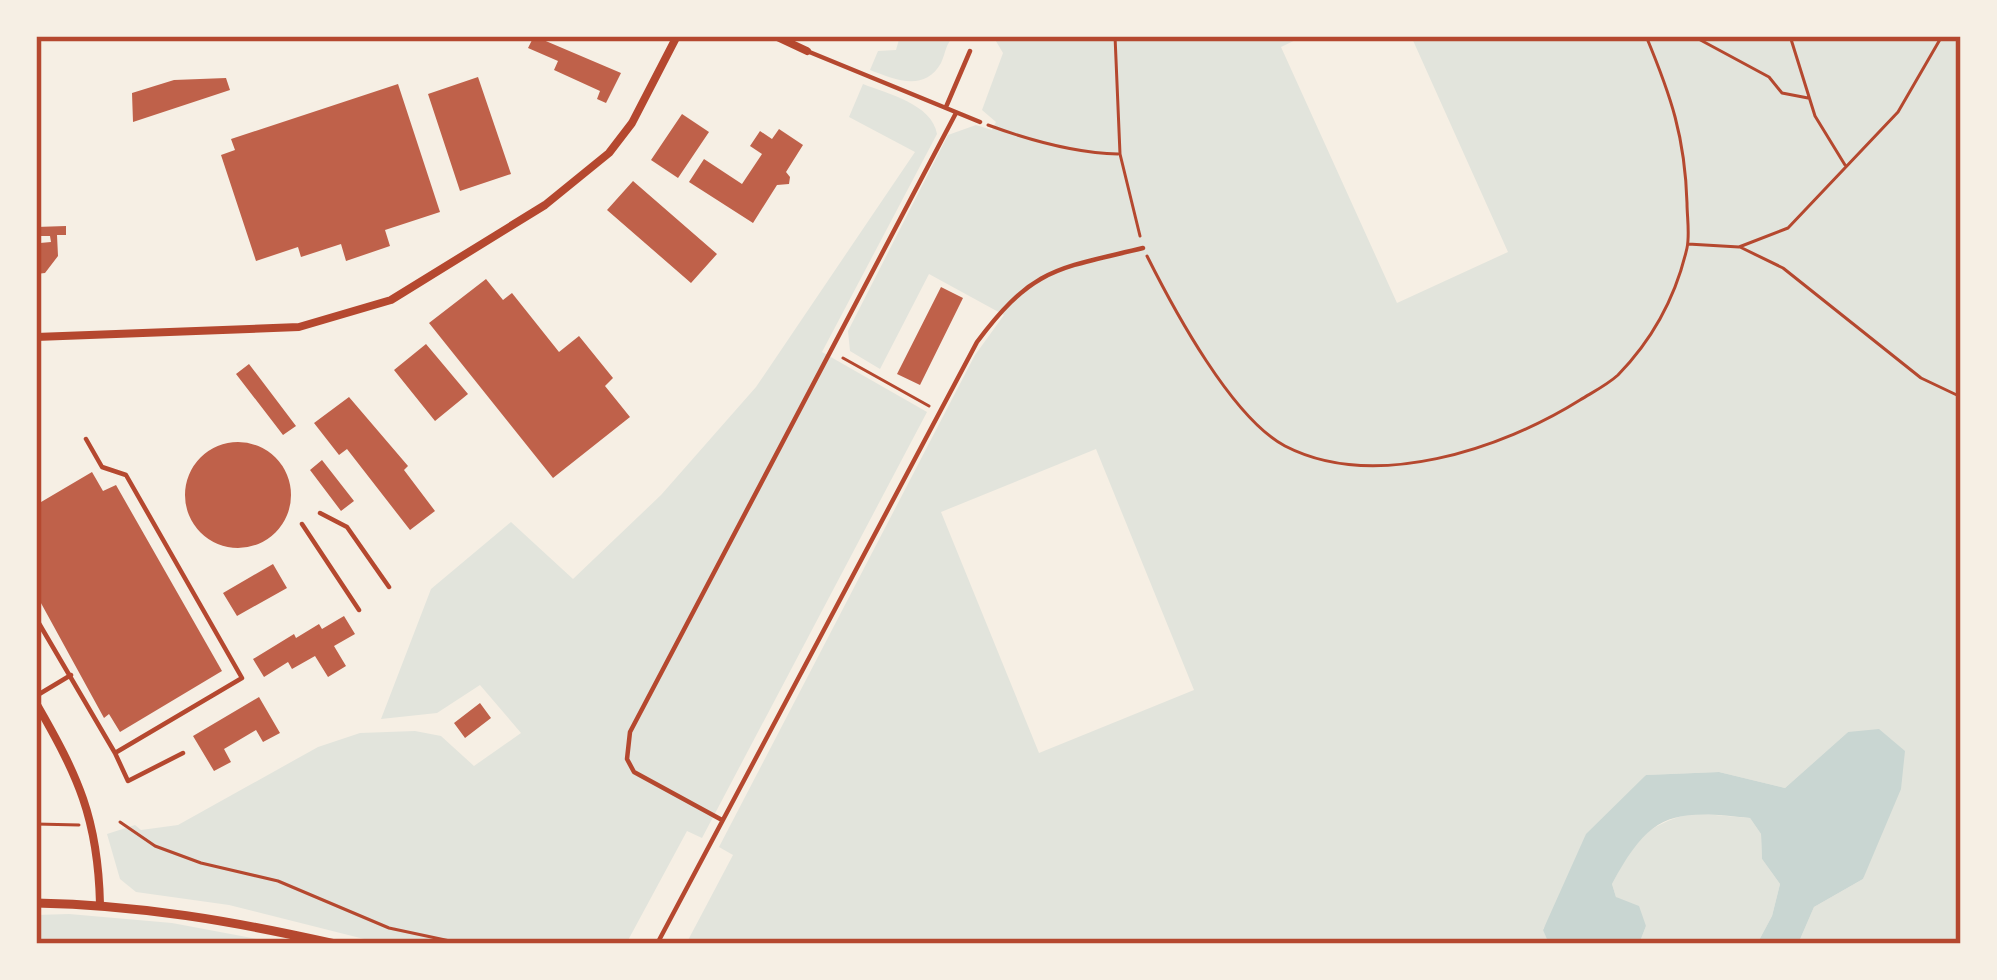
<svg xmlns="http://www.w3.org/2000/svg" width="1997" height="980" viewBox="0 0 1997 980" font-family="'Asap Condensed',sans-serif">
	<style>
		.green { fill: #e2e4dc; fill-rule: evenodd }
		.water { fill: #c9d6d2 }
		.building { fill: #bf614a }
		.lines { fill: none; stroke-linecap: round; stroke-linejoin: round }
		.path { stroke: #b5482f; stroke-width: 3 }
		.service { stroke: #b5482f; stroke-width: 4.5 }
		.minor { stroke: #b5482f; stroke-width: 8 }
		.tertiary { stroke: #b5482f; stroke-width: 9 }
		.neatline { fill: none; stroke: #b5482f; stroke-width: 4.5 }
	</style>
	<rect width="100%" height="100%" fill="#f6efe4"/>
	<path class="green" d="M900,36H954C945,45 946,52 941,63C924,93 894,79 870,70L878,51L896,50Z
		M993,36H1304L1281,47L1397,303L1508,252L1411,36H1961V944H1798L1814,907L1863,879L1875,842L1848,732L1785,788L1719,772L1646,775L1543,929L1549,944H686L733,855L719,847L975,355L1004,315L929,274L880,369L850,351L848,331L948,135L976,125L992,130L996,122L982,110L1003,53ZM1096,449L1194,690L1039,753L941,512Z
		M863,84C888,94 932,104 937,134L822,352L927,412L702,838L687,831L626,944H384L229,905L136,892L120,879L107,834L135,825L141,830L178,825L318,747L360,733L415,731L441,736L474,766L521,733L480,685L437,713L381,719L431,589L511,522L573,579L661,495L756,387L915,152L849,117Z
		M1692,813L1750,818L1761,834L1762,859L1780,884L1772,916L1757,944H1639L1646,926L1616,897L1612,884C1635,840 1644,826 1692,813Z
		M69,914L172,923L284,944H36V915Z"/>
	<path class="water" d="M1879,729L1905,751L1901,789L1863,879L1814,907L1798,944H1757L1772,916L1780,884L1762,859L1761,834L1750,818C1673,809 1650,812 1612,884L1616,897L1639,906L1646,926L1639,944H1549L1543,930L1586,834L1646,775L1719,772L1785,788L1848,732Z"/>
	<path class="building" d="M534,36L621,73L606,103L597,99L600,91L554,70L558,61L528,48Z
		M478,77L511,174L460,191L428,94Z
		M226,78L230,90L133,122L132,93L174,80Z
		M398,84L440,212L385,230L390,246L346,261L341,244L301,257L298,247L256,261L221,155L235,150L231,139Z
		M682,114L709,132L678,178L651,160Z
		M779,129L803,145L786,172L790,177L789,184L777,185L753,223L689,182L704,159L742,184L762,154L750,146L760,131L772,139Z
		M633,181L717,254L691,283L607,210Z
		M66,226V235H57L58,256L45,273L36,274L40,243L51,242L50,236H36V227Z
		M486,279L503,300L512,293L559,352L579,336L613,378L605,386L630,417L553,478L429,323Z
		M941,287L963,298L920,385L897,374Z
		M426,344L468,394L435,421L394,370Z
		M249,364L296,426L283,435L236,374Z
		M349,397L408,466L404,470L435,511L410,530L347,449L339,455L314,423Z
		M185 495a53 53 0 1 1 106 0a53 53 0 1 1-106 0Z
		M322,460L354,501L341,511L310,470Z
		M92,472L103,491L116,485L222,671L120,732L109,714L104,718L36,594V505Z
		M273,564L287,588L237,616L223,593Z
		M344,616L355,634L334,646L346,666L328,677L315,656L292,669L288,662L264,677L253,659L294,634L296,638L319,624L322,629Z
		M259,697L280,733L263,742L256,730L224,749L231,762L214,771L193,736Z
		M480,703L491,718L465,738L454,723Z"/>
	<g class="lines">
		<path class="path" d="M1115,36L1120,154L1140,236
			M1693,36L1769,77L1782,93L1808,98
			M1790,36L1815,116L1845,165
			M988,125C1029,140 1073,153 1118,154
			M1688,244L1739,247L1788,228L1898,112L1942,36
			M1740,247L1783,268L1921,378L1961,397
			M1147,256C1174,310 1232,418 1285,446C1374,492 1502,449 1580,400C1593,392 1607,385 1618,375C1652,340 1676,296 1687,248C1690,234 1687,217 1687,203C1685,137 1671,96 1646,36
			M843,358L929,406
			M120,822L155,846L201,863L278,881L389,928L464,944
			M36,824L79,825"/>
		<path class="service" d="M807,51L980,122
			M946,107L970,51
			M86,439L102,467L126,475L242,678L115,753L128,781L183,753
			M320,513L347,527L389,587
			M302,524L359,610
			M37,620L115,753
			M36,696L71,675
			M722,820L634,772L627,759L630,732L956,113
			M657,944L977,342C1033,267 1057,269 1143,248"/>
		<path class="minor" d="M775,36L807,51
			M36,337L299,327L391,300L545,205L609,153L632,123L677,36
			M36,703C78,776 98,818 100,904"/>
		<path class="tertiary" d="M36,903C140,905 233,921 335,944"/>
	</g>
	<rect width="1997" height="980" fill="none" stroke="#f6efe4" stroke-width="78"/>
	<rect x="39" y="39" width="1919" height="902" class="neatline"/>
</svg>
